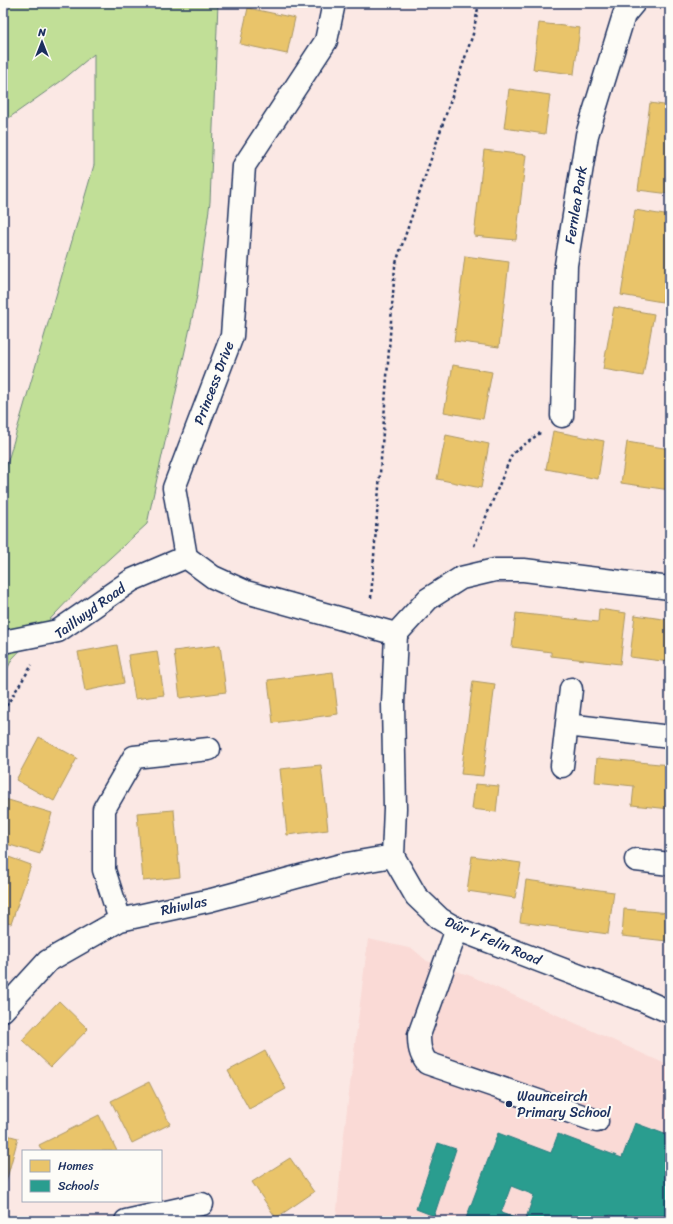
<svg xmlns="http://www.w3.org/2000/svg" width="673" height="1224" viewBox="0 0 673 1224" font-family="Sriracha,sans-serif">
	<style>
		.built { fill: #fadad6 }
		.green { fill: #c1df97; stroke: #6e877a }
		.homes { fill: #e9c46a; stroke: #ab9766 }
		.schools { fill: #2a9d8f; stroke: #267c80 }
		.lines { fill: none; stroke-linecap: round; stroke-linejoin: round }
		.minor-casing { stroke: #1b2f5e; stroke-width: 25 }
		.path { stroke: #1b2f5e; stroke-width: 2.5; stroke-dasharray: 3 3; stroke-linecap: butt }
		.minor { stroke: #fdfcf7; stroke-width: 22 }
		.poi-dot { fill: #1b2f5e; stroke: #fdfcf7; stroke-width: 1.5 }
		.labels { text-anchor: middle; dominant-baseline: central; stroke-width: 4; stroke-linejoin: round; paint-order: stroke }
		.street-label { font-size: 14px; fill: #1b2f5e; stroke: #fdfcf7 }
		.poi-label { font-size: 14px; fill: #1b2f5e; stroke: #fdfcf7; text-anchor: start }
	</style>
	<rect width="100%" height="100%" fill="#fbe8e4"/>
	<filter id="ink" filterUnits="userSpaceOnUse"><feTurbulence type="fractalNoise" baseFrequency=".025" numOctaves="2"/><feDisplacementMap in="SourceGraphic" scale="8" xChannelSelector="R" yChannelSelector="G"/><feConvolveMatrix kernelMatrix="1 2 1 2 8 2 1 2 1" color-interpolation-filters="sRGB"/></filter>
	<g filter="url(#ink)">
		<path class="built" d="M368,939L413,949L427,961L471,976L670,1066V1221H336L343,1142Z"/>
		<path class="green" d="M3,3H218L210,202L197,296L147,524L99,568L12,659L3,678V478L94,165V54L64,79L3,122Z"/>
		<path class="homes" d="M248,8L295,18L287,54L240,44Z
			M539,23L580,28L574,74L533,69Z
			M509,89L550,95L545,134L504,128Z
			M650,103L670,106V194L638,190Z
			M484,150L526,155L516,240L474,236Z
			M635,210L670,216V255L662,302L621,295Z
			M465,256L509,262L499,347L454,341Z
			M614,307L654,314L643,376L603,369Z
			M453,365L492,372L483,419L444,412Z
			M553,431L604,441L598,479L546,469Z
			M446,435L489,444L481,488L437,479Z
			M627,442L670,449V490L621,483Z
			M599,609L626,613L620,664L551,656V652L512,647L516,613L598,622Z
			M635,615L670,620V662L630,657Z
			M117,645L124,683L85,691L78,652Z
			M220,645L226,692L180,698L174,651Z
			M157,651L164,695L135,699L128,655Z
			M333,672L338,714L273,723L268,680Z
			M473,681L495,684L483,776L461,774Z
			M39,737L77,758L54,801L16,780Z
			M597,758L670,765V809L632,805L634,786L595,782Z
			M321,765L328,830L287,835L280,769Z
			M475,784L499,786L496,812L472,809Z
			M5,799L52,813L40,854L3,843V806Z
			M174,810L180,877L143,881L137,813Z
			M3,855L31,865L11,924L3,922Z
			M472,856L521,863L515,898L467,891Z
			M526,880L614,892L608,934L520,922Z
			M624,909L670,913L667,941L622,936Z
			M59,1001L88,1029L51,1067L22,1040Z
			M265,1051L286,1089L249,1109L228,1071Z
			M149,1082L170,1124L132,1143L111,1101Z
			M99,1115L117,1151H42L39,1145Z
			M3,1134L18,1138L6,1182H3Z
			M290,1158L314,1192L276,1218L252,1182Z"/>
		<path class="schools" d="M635,1123L670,1136V1221H627L610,1215L608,1221H525L534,1195L511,1186L501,1213L523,1221H465L498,1133L551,1153L558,1134L622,1158Z
			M438,1143L456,1149L434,1216L416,1209Z"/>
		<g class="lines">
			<defs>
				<path id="minor" d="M334,3L326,41L244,166L232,336L174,488L186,557L213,577L246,592L396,634
					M562,416L566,265L587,135L624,15L634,3
					M396,634L393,704L395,808L393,856L416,896L440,919L457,929L645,1001L670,1012
					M396,634L428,599L461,578L495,570H524L670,588
					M3,642L58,631L132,580L186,557
					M567,725L670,737
					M562,766L571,689
					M636,860L670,864
					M120,920L104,870V809L134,757L209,749
					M457,929L419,1035C419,1046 420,1054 427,1063L597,1121
					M3,1010L48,961L120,920L211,900L341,865L393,856
					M126,1221L202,1204"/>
			</defs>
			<use href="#minor" class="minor-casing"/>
			<path class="path" d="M474,546L512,454L540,433
				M371,598L395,266L473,34L479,3
				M3,711L32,665"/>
			<use href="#minor" class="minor"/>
		</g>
	</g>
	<circle class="poi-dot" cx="509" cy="1104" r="4"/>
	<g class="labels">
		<g class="street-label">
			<text transform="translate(576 205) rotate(-81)">Fernlea Park</text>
			<text transform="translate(214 383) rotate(-69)">Princess Drive</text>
			<text transform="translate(90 611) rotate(-36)">Taillwyd Road</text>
			<text transform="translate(184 906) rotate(-12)">Rhiwlas</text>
			<text transform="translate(493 941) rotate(23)">Dŵr Y Felin Road</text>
		</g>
		<g class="poi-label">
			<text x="517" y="1096">Waunceirch<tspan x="517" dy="16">Primary School</tspan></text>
		</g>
	</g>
	<rect width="673" height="1224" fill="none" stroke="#fdfcf7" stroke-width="16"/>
	<rect x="8" y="8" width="657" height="1208" fill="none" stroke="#1b2f5e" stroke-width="1.5" filter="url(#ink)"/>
	<rect x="22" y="1150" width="140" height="52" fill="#fdfcf7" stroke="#a3aaba"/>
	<rect x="30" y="1160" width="20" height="12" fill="#e9c46a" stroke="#a3aaba"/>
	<text x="58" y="1170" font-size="12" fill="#1b2f5e">Homes</text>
	<rect x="30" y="1180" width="20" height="12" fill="#2a9d8f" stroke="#a3aaba"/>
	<text x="58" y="1190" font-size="12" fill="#1b2f5e">Schools</text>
	<g transform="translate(42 42)" stroke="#fdfcf7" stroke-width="3" paint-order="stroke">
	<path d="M0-3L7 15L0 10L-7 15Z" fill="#1b2f5e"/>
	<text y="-6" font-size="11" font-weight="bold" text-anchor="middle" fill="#1b2f5e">N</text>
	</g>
</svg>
